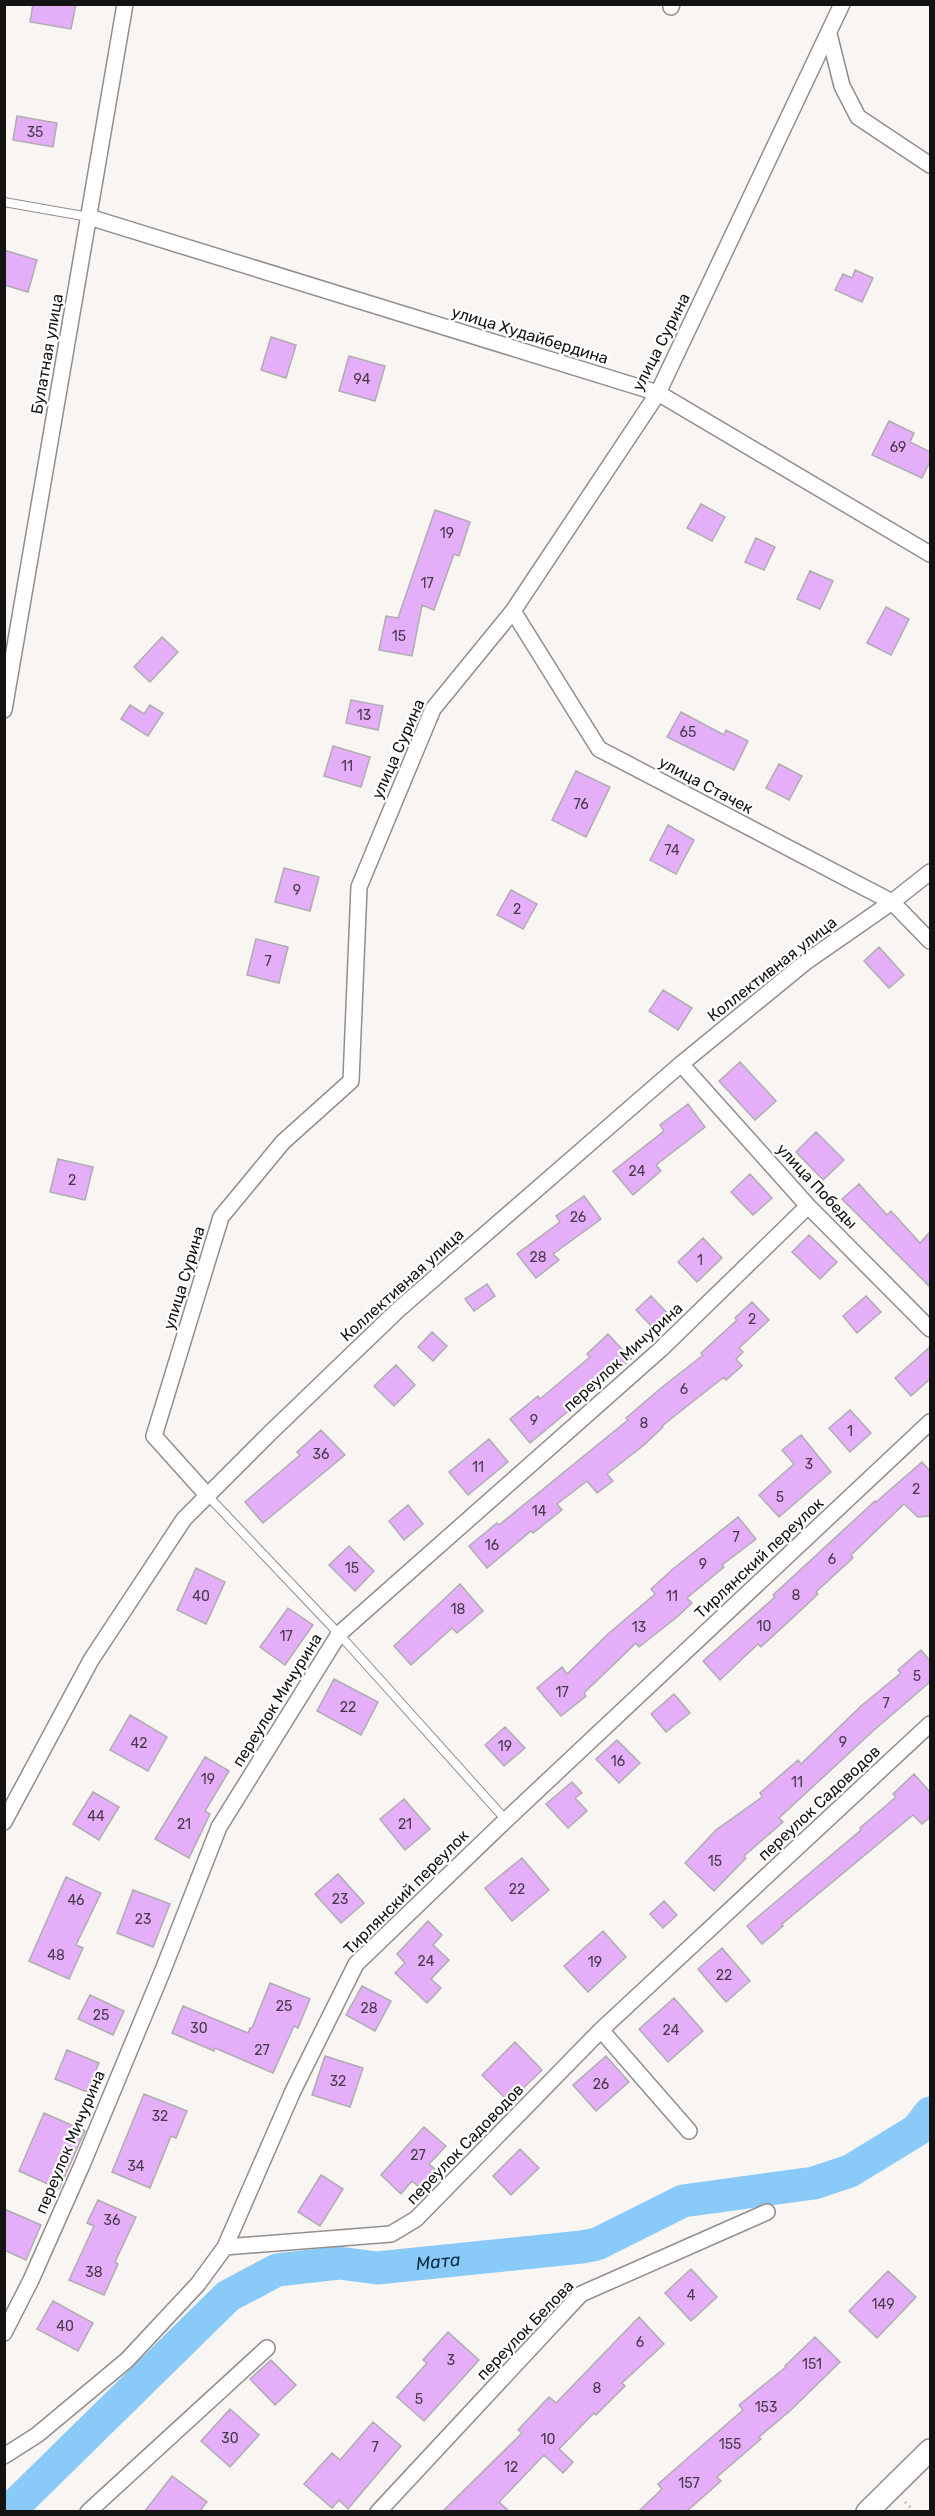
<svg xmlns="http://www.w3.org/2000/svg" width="935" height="2516" viewBox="0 0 935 2516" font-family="Rubik,sans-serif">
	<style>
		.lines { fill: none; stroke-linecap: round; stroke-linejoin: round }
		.river { stroke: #8acaf9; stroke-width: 33 }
		.building { fill: #e5aef8; stroke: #afadb0; stroke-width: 1.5 }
		.lane-casing { stroke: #918e8d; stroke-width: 10 }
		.street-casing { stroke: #918e8d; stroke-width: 18 }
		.secondary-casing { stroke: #918e8d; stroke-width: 24 }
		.path { stroke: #b1aead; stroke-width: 3; stroke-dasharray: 1.5 4.5; stroke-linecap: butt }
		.lane { stroke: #fff; stroke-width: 8 }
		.street { stroke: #fff; stroke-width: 15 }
		.secondary { stroke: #fff; stroke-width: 21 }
		.labels { text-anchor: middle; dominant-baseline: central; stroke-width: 4.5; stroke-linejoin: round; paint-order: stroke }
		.number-label { font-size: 14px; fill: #483a4c }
		.street-label { font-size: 16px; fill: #141313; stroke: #fff }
		.water-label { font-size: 18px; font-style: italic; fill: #092e45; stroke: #fff }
	</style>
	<rect width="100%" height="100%" fill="#f8f5f3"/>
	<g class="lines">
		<path class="river" id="s1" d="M8,2512L228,2296L277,2270L339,2263L377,2268L582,2247L597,2244L683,2201L814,2183L850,2171L917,2130L930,2113"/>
	</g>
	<path class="building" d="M33,4H76L71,29L30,22Z
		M17,116L57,123L53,147L13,140Z
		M4,250L37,260L28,292L4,285Z
		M855,270L873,278L862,302L835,290L843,274L852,278Z
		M271,337L296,345L286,378L261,370Z
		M349,356L385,366L375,401L339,391Z
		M889,421L914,433L910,442L930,452V461L922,478L872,455Z
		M701,504L725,517L712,541L687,528Z
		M435,510L470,522L459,556L454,554L434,610L422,605L412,656L379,650L386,616L398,618Z
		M756,538L775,547L764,570L745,562Z
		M810,571L833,581L820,609L797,599Z
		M886,607L909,619L891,655L867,643Z
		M162,637L178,652L150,682L134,667Z
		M351,700L383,706L378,730L346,723Z
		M130,705L144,714L150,705L163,713L148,736L121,719Z
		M681,712L724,735L726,730L748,741L734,770L667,737Z
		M333,746L370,757L361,787L324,776Z
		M779,764L802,776L789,800L766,788Z
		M576,771L610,787L586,837L552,820Z
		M668,825L694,840L676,874L650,860Z
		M284,868L319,877L310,911L275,902Z
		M511,890L537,904L523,929L497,915Z
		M256,939L288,947L279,983L247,975Z
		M879,947L904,975L889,988L864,961Z
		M663,990L692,1008L678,1030L649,1011Z
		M740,1062L776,1101L755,1120L719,1081Z
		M688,1104L705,1127L656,1165L661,1171L633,1195L613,1171L664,1131L660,1125Z
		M816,1132L844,1160L823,1180L796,1152Z
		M58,1159L93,1167L85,1200L50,1192Z
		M750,1174L772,1198L753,1215L731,1192Z
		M859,1184L887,1215L891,1211L920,1243L930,1232V1287L842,1199Z
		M584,1196L601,1219L553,1254L559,1260L536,1278L517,1254L560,1222L556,1216Z
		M809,1235L837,1262L820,1279L792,1252Z
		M703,1238L722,1258L697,1282L678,1262Z
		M487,1284L495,1296L474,1311L465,1299Z
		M651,1296L672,1318L657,1332L636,1310Z
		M866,1296L881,1312L857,1333L843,1316Z
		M752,1302L769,1320L739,1348L743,1352L736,1359L742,1366L726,1380L724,1377L662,1426L663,1427L644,1445L607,1474L613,1481L597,1493L587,1481L557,1504L562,1510L533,1533L531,1531L487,1568L469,1546L497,1523L499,1525L628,1420L626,1418L661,1388L703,1355L701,1353L737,1320L735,1318Z
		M432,1332L447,1346L433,1361L418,1347Z
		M608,1334L631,1359L530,1443L510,1419L538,1396L540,1399L590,1357L587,1354Z
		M930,1347V1379L911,1396L895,1378Z
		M396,1365L415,1385L394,1406L374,1386Z
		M850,1410L871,1433L850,1452L829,1428Z
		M321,1430L345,1455L263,1523L245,1502L300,1455L297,1452Z
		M801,1435L831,1472L779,1517L759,1495L794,1464L782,1450Z
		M489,1439L508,1462L468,1495L449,1472Z
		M922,1462L930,1471V1516L918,1517L904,1504L851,1555L853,1558L816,1592L818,1594L785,1625L761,1647L758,1644L720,1680L703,1661L775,1597L773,1595L875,1501L876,1502Z
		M408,1505L423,1524L404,1540L389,1521Z
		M738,1517L756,1539L722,1565L724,1567L687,1598L692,1603L677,1617L639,1647L636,1643L584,1693L586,1696L561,1716L537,1688L562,1667L567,1674L608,1634L655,1594L651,1589L673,1569Z
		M349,1546L374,1571L355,1591L329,1565Z
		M196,1568L225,1582L206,1624L177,1610Z
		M460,1584L483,1611L457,1633L452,1628L411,1665L394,1646Z
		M288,1608L313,1625L285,1665L260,1647Z
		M921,1650L930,1661V1682L873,1731L779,1818L783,1822L744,1856L746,1858L714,1891L685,1863L716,1830L762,1797L760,1793L798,1760L801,1764L861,1706L901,1673L898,1670Z
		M334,1679L378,1702L361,1735L317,1711Z
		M674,1694L690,1713L666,1732L651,1714Z
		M130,1715L167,1737L148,1771L110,1750Z
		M505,1727L525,1748L504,1766L485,1745Z
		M617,1740L640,1763L619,1783L596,1759Z
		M205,1757L229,1771L205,1811L210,1814L189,1858L155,1839Z
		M914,1774L930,1792V1817L922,1824L913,1815L782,1924L783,1926L762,1944L747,1926L861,1830L860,1828L896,1797L893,1794Z
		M572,1782L582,1793L575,1798L587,1811L568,1828L546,1804Z
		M93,1792L119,1807L99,1840L73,1824Z
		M404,1799L430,1829L405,1850L380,1819Z
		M522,1858L549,1890L512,1921L485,1888Z
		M338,1874L364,1903L341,1923L315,1894Z
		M66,1877L101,1893L76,1945L83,1948L69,1979L29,1961Z
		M133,1890L170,1904L153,1947L117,1933Z
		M664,1901L677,1915L663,1928L650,1914Z
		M428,1921L442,1935L433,1945L449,1960L431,1979L441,1988L427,2003L395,1973L405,1963L397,1954Z
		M603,1931L626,1957L588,1992L564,1966Z
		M722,1948L750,1981L726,2002L698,1969Z
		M270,1983L310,1999L298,2028L294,2026L273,2073L215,2048L214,2051L172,2033L183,2006L248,2033L250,2028H252Z
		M362,1986L391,2001L375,2031L346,2015Z
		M90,1995L124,2011L113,2035L78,2019Z
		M674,1998L703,2031L668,2062L639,2029Z
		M515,2042L542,2070L509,2102L482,2075Z
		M67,2050L99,2063L87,2092L55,2079Z
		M325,2056L363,2068L350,2107L312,2095Z
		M606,2056L629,2082L596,2111L573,2085Z
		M144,2094L187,2111L176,2138L171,2136L150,2188L112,2172Z
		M44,2113L85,2131L59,2189L19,2171Z
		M424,2127L446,2146L429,2164L442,2175L426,2193L412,2181L401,2194L381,2175Z
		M520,2149L539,2168L511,2195L493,2176Z
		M321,2175L343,2189L320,2226L298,2212Z
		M98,2200L136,2217L115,2262L118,2264L104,2295L69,2280L94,2226L87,2223Z
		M4,2209L41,2225L26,2260L4,2250Z
		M691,2269L717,2297L691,2321L665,2293Z
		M888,2271L916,2297L877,2338L849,2311Z
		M53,2301L93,2323L78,2351L37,2329Z
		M639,2317L664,2344L622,2383L625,2386L596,2415L594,2413L559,2449L573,2462L563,2473L544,2455L499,2502L509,2511H443L522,2433L518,2430L549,2397L556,2403Z
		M448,2332L479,2360L424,2421L397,2397L427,2363L423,2360Z
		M815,2337L840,2362L792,2409L759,2437L761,2439L717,2477L721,2481L687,2511H639L662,2489L658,2484L743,2410L739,2405L786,2367L785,2366Z
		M271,2360L296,2385L275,2405L250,2379Z
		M230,2409L259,2435L230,2467L201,2441Z
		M373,2422L401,2446L348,2509L339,2500L332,2508L304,2484L332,2453L340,2460Z
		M172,2476L207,2502L200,2511H145Z"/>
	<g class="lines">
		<defs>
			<path id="lane" d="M4,202L89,217
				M207,1495L339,1634L506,1820"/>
			<path id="street" d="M671,7L672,4
				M829,34L842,86L858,117L930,165
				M89,217L658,393L930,554
				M513,611L599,749L892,902L930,941
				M4,710L125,4
				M681,1064L808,1206L930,1329
				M207,1495L154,1436L221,1217L283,1142L351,1081L359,887L433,709L513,611L658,393L842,4
				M4,1822L91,1660L184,1519L270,1433L398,1310L681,1064L807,961L892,902L930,872
				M601,2030L689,2131
				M225,2247L391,2234L416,2219L601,2030L930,1724
				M4,2333L31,2280L82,2165L163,1970L219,1827L339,1634L661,1349L808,1206
				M4,2456L37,2435L127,2360L198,2284L225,2247L293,2091L356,1964L506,1820L930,1422
				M88,2512L267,2348
				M378,2512L581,2294L767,2212"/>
			<path id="secondary" d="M867,2512L930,2450"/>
		</defs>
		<use href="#lane" class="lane-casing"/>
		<use href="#street" class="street-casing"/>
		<use href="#secondary" class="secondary-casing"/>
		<path class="path" d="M905,2502L915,2512"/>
		<use href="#lane" class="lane"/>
		<use href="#street" class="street"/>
		<use href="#secondary" class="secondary"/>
	</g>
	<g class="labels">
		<g class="number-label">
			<text x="35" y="132">35</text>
			<text x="362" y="379">94</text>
			<text x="898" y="447">69</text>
			<text x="447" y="533">19</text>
			<text x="427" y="583">17</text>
			<text x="399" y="636">15</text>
			<text x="364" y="715">13</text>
			<text x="688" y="732">65</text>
			<text x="347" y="766">11</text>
			<text x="581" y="804">76</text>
			<text x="672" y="850">74</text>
			<text x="297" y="890">9</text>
			<text x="517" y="909">2</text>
			<text x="268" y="961">7</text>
			<text x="637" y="1171">24</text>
			<text x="72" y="1180">2</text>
			<text x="578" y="1217">26</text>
			<text x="538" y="1257">28</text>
			<text x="700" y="1260">1</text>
			<text x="752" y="1319">2</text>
			<text x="684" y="1389">6</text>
			<text x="534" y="1420">9</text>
			<text x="644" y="1423">8</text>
			<text x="850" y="1431">1</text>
			<text x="321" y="1454">36</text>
			<text x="809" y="1464">3</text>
			<text x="478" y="1467">11</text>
			<text x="916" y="1489">2</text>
			<text x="780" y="1497">5</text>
			<text x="539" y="1511">14</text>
			<text x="736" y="1537">7</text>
			<text x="492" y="1545">16</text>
			<text x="832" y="1559">6</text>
			<text x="703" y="1564">9</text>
			<text x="352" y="1568">15</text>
			<text x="796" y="1595">8</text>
			<text x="201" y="1596">40</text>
			<text x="672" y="1596">11</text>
			<text x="458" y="1609">18</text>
			<text x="764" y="1626">10</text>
			<text x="639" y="1627">13</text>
			<text x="286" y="1636">17</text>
			<text x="917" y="1676">5</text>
			<text x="562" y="1692">17</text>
			<text x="886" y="1703">7</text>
			<text x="348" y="1707">22</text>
			<text x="843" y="1742">9</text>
			<text x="139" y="1743">42</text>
			<text x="505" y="1746">19</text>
			<text x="618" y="1761">16</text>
			<text x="208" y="1779">19</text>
			<text x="797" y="1782">11</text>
			<text x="96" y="1816">44</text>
			<text x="184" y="1824">21</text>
			<text x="405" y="1824">21</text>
			<text x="715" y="1861">15</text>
			<text x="517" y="1889">22</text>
			<text x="340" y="1899">23</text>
			<text x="76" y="1900">46</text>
			<text x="143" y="1919">23</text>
			<text x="56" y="1955">48</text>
			<text x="426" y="1961">24</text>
			<text x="595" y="1962">19</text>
			<text x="724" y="1975">22</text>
			<text x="284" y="2006">25</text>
			<text x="369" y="2008">28</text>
			<text x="101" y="2015">25</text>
			<text x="199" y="2028">30</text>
			<text x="671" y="2030">24</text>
			<text x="262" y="2050">27</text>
			<text x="338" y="2081">32</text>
			<text x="601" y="2084">26</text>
			<text x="160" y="2116">32</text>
			<text x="418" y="2155">27</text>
			<text x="136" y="2166">34</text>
			<text x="112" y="2220">36</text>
			<text x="94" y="2272">38</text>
			<text x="691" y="2295">4</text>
			<text x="883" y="2304">149</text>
			<text x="65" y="2326">40</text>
			<text x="640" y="2342">6</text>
			<text x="451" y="2360">3</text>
			<text x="812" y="2364">151</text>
			<text x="597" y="2388">8</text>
			<text x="419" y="2399">5</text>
			<text x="766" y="2407">153</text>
			<text x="230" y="2438">30</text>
			<text x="548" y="2439">10</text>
			<text x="730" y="2444">155</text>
			<text x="375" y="2447">7</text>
			<text x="511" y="2467">12</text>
			<text x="689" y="2483">157</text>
		</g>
		<g class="street-label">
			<text transform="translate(530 335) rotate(17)">улица Худайбердина</text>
			<text transform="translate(661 342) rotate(-63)">улица Сурина</text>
			<text transform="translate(47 354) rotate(-80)">Булатная улица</text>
			<text transform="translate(398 749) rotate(-66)">улица Сурина</text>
			<text transform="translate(706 785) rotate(28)">улица Стачек</text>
			<text transform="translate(772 969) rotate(-38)">Коллективная улица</text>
			<text transform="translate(817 1186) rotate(47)">улица Победы</text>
			<text transform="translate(184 1278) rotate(-73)">улица Сурина</text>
			<text transform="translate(402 1285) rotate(-42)">Коллективная улица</text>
			<text transform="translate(623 1357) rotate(-42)">переулок Мичурина</text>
			<text transform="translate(759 1558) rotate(-43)">Тирлянский переулок</text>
			<text transform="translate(277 1700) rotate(-58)">переулок Мичурина</text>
			<text transform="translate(819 1803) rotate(-43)">переулок Садоводов</text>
			<text transform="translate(406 1892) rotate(-45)">Тирлянский переулок</text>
			<text transform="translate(70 2142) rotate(-67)">переулок Мичурина</text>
			<text transform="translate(465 2144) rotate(-46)">переулок Садоводов</text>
			<text transform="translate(525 2330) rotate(-46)">переулок Белова</text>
		</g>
		<g class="water-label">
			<text stroke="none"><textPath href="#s1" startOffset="526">Мата</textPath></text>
		</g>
	</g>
	<rect width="935" height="2516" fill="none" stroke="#141313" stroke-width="12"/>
</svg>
